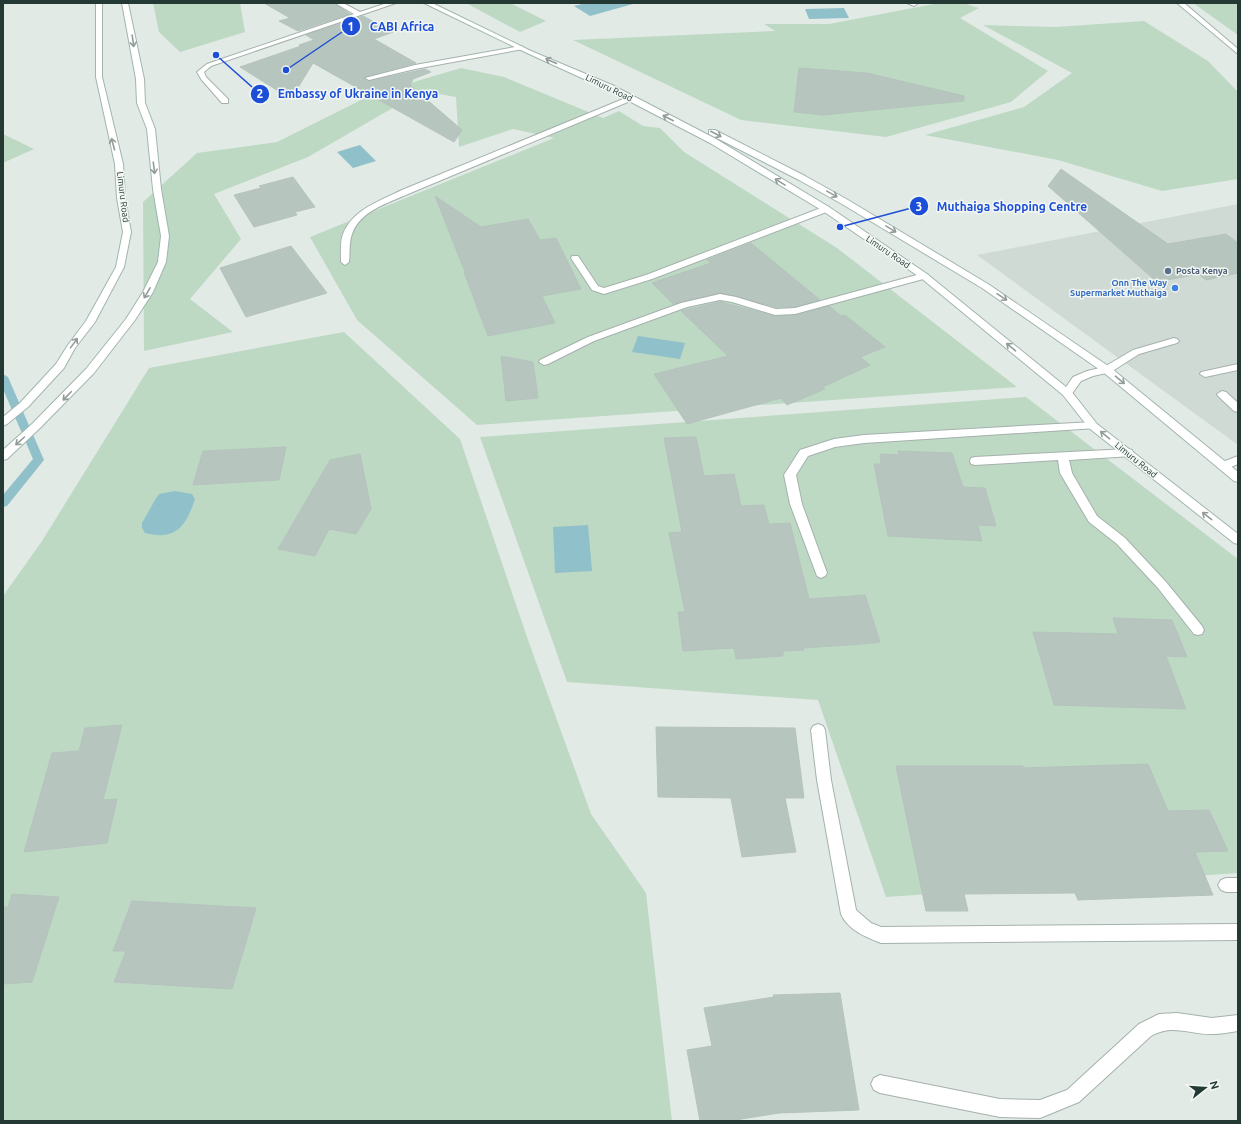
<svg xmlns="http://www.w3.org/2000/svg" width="1241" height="1124" viewBox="0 0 1241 1124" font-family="Ubuntu,sans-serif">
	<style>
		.built { fill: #d0dad5 }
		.green { fill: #bdd9c4 }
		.water { fill: #90c0c9 }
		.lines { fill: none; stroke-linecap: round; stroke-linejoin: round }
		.stream { fill: #90c0c9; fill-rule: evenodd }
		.building { fill: #b7c5bf; stroke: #b5c3bd }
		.lane-casing { stroke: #a5b1ad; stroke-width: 2 }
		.street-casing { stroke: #a5b1ad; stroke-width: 2 }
		.secondary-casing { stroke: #a2b5ae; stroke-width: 2 }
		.lane { fill: #fff; fill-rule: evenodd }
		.street { fill: #fff; fill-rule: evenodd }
		.secondary { fill: #fff; fill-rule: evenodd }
		.oneway { stroke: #929c99 }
		.service-dot { fill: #5c6f8a; stroke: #f2f7f4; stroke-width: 1.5 }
		.shop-dot { fill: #3f7fe0; stroke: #f2f7f4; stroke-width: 1.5 }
		.labels { text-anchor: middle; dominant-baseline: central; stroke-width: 3; stroke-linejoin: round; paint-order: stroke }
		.far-street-label { font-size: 9px; fill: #243933; stroke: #f2f7f4 }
		.far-service-label { font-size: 9px; font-weight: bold; fill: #4e5e75; stroke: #f2f7f4; text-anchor: start }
		.far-shop-label { font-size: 9px; font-weight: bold; fill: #366cbe; stroke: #f2f7f4; text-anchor: end }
		.leader { fill: none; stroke: #1d4ed8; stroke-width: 1.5 }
		.callout-dot { fill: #1d4ed8; stroke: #f2f7f4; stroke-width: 1.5 }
		.mark-label { font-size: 12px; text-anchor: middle; font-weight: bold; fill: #fff }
		.callout-label { font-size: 12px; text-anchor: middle; font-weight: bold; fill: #1d4ed8; stroke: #f2f7f4; stroke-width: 3; stroke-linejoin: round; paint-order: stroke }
	</style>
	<rect width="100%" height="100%" fill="#e2eae6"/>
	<path class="built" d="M1238,204V445L977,255Z"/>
	<path class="green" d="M153,3H240L245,32L180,52L159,32Z
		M466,3H510L546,21L520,32Z
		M939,3H963L979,8L960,18L1048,71L1011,102L886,137L741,120L573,40L775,31L764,24H829Z
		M1193,3H1238V35Z
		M1144,21L1208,61L1238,92V179L1162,191L1058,160L925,135L1024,107L1072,73L983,25L1055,27Z
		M461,68L504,77L603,118L619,111L643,126L660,128L684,152L837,248L1017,387L477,425L357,320L310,237L554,138L513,129L459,147L456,97L422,91L308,157L214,194L241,239L190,299L233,332L144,351L143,202L197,153L277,142L373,94Z
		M3,134L34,149L3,163Z
		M344,332L460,439L528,640L591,814L646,893L672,1121H3V596L42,541L149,368Z
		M1026,397L1238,559V873L886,897L818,700L567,682L480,437Z"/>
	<path class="water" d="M586,3H631L633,4L590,16L574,6Z
		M844,8L849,18L809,19L805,9Z
		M360,145L376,161L353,168L337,152Z
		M638,336L685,343L680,359L632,352Z
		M175,491L192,494L195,499C186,526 176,541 145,533L142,528V523L155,500L159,494Z
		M588,525L592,571L555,573L553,527Z"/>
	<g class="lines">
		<path class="stream" d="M3,374L8,377L44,460L7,506L3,507V495L33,459L3,389Z"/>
	</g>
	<path class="building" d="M264,3H334L350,14L298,31L279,21L290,18Z
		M363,16L393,32L374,39L416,63L365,77L364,78L369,81L425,69L431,72L413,79L410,85L462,130L454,142L313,63L291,99L240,67L301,46L299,45L314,40L306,35Z
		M799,68L867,73L964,96V101L823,115L794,112Z
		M1061,169L1168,244L1226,234L1238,243V273L1206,280L1198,274L1157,282L1048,186Z
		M293,177L315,207L295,212L297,215L254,227L234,195L261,188L259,186Z
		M435,196L481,227L528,219L540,240L556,238L581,289L542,296L555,323L488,336L464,272H465Z
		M751,243L820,300L795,307H776L736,296L720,293L673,304L652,283L711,263L707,260Z
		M291,246L327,293L246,317L220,268Z
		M720,302L775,316L795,315L829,306L841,316L845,315L885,347L860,357L870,365L823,387L825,389L787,405L781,398L687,424L654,374L728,356L681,311Z
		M501,356L533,362L538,398L506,401Z
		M696,437L704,476L734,474L741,506L764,505L769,524L790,523L809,599L865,595L880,642L862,644L803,648L804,650L783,651V656L736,659L734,648L683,651L678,612H685L669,533L682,532L664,438Z
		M286,447L279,480L193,485L203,451Z
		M898,451L952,453L963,487L985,488L996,526L978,525L982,541L888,536L874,464H881L880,454L899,455Z
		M360,454L371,509L356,534L329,529L315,556L278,549L330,460Z
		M1113,618L1172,620L1187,657L1166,656L1186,709L1054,705L1033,632L1118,634Z
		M122,725L103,800L117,799L107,843L24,852L52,753L79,751L85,728Z
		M656,727L795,728L804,798H785L796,852L742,857L731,798L658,797Z
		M1148,764L1168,811L1209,810L1228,851L1195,852L1213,895L1078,900L1075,893L964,894L968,911H926L896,766H1023V768Z
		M12,894L59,897L32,982L3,984V907H8Z
		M132,901L256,908L232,989L114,982L126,951H113Z
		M840,993L859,1110L779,1113L729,1121H700L687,1050L712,1046L704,1008L774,997L773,995Z"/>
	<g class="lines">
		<defs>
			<path id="lane" d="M335,3H343L360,12L387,3H396L211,66L204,72L206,77L228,99V103H222L201,79L197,72L207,64L354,14Z
				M521,46L523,47V49L415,69L369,80L365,78L415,65Z
				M628,97H634L635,99L408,194C388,203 360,211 352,234C349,242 350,254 349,262L345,265L341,262C341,253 340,242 343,234C353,209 380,201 402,190Z
				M826,206L829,207L830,209L829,211L652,279L604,294L592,290L571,258L572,256H578L598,286L604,288L646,275Z
				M924,273L927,274L929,276L927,278L795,314L775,315L732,302L720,300L687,307L594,341L548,364L544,365L539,362L540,360L588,337L681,303L720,294L736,297L776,309L795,308Z
				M1174,338L1177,339L1179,341L1177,343L1139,354L1111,372L1093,376L1081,381L1071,395L1067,396L1062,393L1073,377L1087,371L1104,367L1133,350Z
				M1238,364V370L1205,377L1200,374L1201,372Z
				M1222,391L1226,392L1238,403V412L1234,411L1218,396L1217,394Z
				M1093,422L1097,424L1098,426L1097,428L864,443L835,447L808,456L796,475L802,504L827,573L825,576L821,578L817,576L790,504L784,475L800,450L834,439L864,435Z
				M1128,449L1132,450L1133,453L1132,456L1069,460L1072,473L1097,516L1125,538L1166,582L1202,626L1204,630L1202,634L1198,635L1194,634L1158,588L1117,544L1089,522L1060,473L1058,460L975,465L971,464L970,461L971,458L975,457Z
				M1238,456V464L1224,470L1220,469L1218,466L1220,463Z
				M818,724L823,726L825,730L831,780L856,910L871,923L881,927L1238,924V940L881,943C866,937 848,930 841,914L817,780L811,730L813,726Z
				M1226,878H1238V892H1226L1221,890L1218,885L1221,880Z
				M1177,1013L1212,1018L1238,1015V1031C1230,1032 1221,1034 1213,1034C1190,1035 1173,1023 1151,1036L1079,1102L1040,1118L1000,1117L880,1093L874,1090L871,1084L874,1078L880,1075L1000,1099L1040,1100L1067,1090L1139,1024L1159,1014Z"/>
			<path id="street" d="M907,3H916L917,4L914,6Z"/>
			<path id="secondary" d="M96,3H102V77L123,164L125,198L131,232L124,267L95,322L75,348L64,368L28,407L7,424L3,426V417L20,403L56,364L68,345L86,321L116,267L123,232L117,198L115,164L96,77Z
				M122,3H128L144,79L145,103L155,129L161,189L169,236L166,262L153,292L135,320L94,373L40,428L7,459L3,460V450L32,424L86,369L126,319L143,292L158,262L161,236L153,189L147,129L137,103L136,79Z
				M424,3H432L531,51L612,85L716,139L829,207L927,274L1071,391L1097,424L1238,534V544L1234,543L1089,428L1063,395L921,278L823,211L710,143L606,89L527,53Z
				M1177,3H1184L1238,49V54Z
				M709,130H715L805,176L848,200L988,284L1111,368L1238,472V482L1234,481L1103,372L982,288L842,204L799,180L709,134Z"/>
		</defs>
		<use href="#lane" class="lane-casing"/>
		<use href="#street" class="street-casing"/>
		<use href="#secondary" class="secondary-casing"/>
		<use href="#lane" class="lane"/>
		<use href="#street" class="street"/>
		<use href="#secondary" class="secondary"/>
	</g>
	<defs><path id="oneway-shaft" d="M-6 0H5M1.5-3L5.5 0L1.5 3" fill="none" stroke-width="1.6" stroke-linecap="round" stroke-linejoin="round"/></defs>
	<g class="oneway">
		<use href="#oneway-shaft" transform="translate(133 41) rotate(82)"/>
		<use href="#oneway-shaft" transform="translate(551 61) rotate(-156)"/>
		<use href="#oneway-shaft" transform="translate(668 118) rotate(-153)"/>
		<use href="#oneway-shaft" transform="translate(716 134) rotate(27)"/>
		<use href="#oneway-shaft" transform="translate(113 144) rotate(-105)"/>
		<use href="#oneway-shaft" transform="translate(154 168) rotate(83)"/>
		<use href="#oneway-shaft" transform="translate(780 182) rotate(-149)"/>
		<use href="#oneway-shaft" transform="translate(832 194) rotate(29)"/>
		<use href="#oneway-shaft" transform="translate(891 229) rotate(31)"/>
		<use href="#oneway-shaft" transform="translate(147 293) rotate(120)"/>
		<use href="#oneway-shaft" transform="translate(1002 297) rotate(34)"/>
		<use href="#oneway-shaft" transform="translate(74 343) rotate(-54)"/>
		<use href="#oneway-shaft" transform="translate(1011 347) rotate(-140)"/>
		<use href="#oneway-shaft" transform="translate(1120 380) rotate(40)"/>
		<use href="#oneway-shaft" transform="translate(67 396) rotate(134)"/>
		<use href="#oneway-shaft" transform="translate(1105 435) rotate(-141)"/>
		<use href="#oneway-shaft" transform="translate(20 441) rotate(138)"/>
		<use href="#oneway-shaft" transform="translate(1207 516) rotate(-142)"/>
	</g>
	<circle class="service-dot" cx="1168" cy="271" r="4"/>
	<circle class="shop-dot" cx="1175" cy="288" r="4"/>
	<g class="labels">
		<g class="far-street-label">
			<text transform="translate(609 88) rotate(26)">Limuru Road</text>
			<text transform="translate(123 197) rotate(83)">Limuru Road</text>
			<text transform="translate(888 252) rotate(34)">Limuru Road</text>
			<text transform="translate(1136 460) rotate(39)">Limuru Road</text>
		</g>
		<g class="far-service-label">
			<text x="1176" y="271">Posta Kenya</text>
		</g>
		<g class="far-shop-label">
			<text x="1167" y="283">Onn The Way<tspan x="1167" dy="10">Supermarket Muthaiga</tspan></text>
		</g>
	</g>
	<path class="leader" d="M286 70L351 26M216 55L260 94M840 227L919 206"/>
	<g class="callout-dot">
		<circle cx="286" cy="70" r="4"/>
		<circle cx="216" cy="55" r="4"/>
		<circle cx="840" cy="227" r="4"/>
		<circle cx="351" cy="26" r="10"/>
		<circle cx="260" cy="94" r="10"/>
		<circle cx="919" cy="206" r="10"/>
	</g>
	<g class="mark-label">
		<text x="351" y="31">1</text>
		<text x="260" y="98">2</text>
		<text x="919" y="211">3</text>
	</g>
	<g class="callout-label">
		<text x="402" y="31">CABI Africa</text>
		<text x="358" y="98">Embassy of Ukraine in Kenya</text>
		<text x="1012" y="211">Muthaiga Shopping Centre</text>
	</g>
	<rect width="1241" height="1124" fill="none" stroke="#243933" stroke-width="8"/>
	<g transform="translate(1205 1088) rotate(73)" stroke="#f2f7f4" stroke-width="3" paint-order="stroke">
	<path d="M0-3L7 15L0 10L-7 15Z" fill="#243933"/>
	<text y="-6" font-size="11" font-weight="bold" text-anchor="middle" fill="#243933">N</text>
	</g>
</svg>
